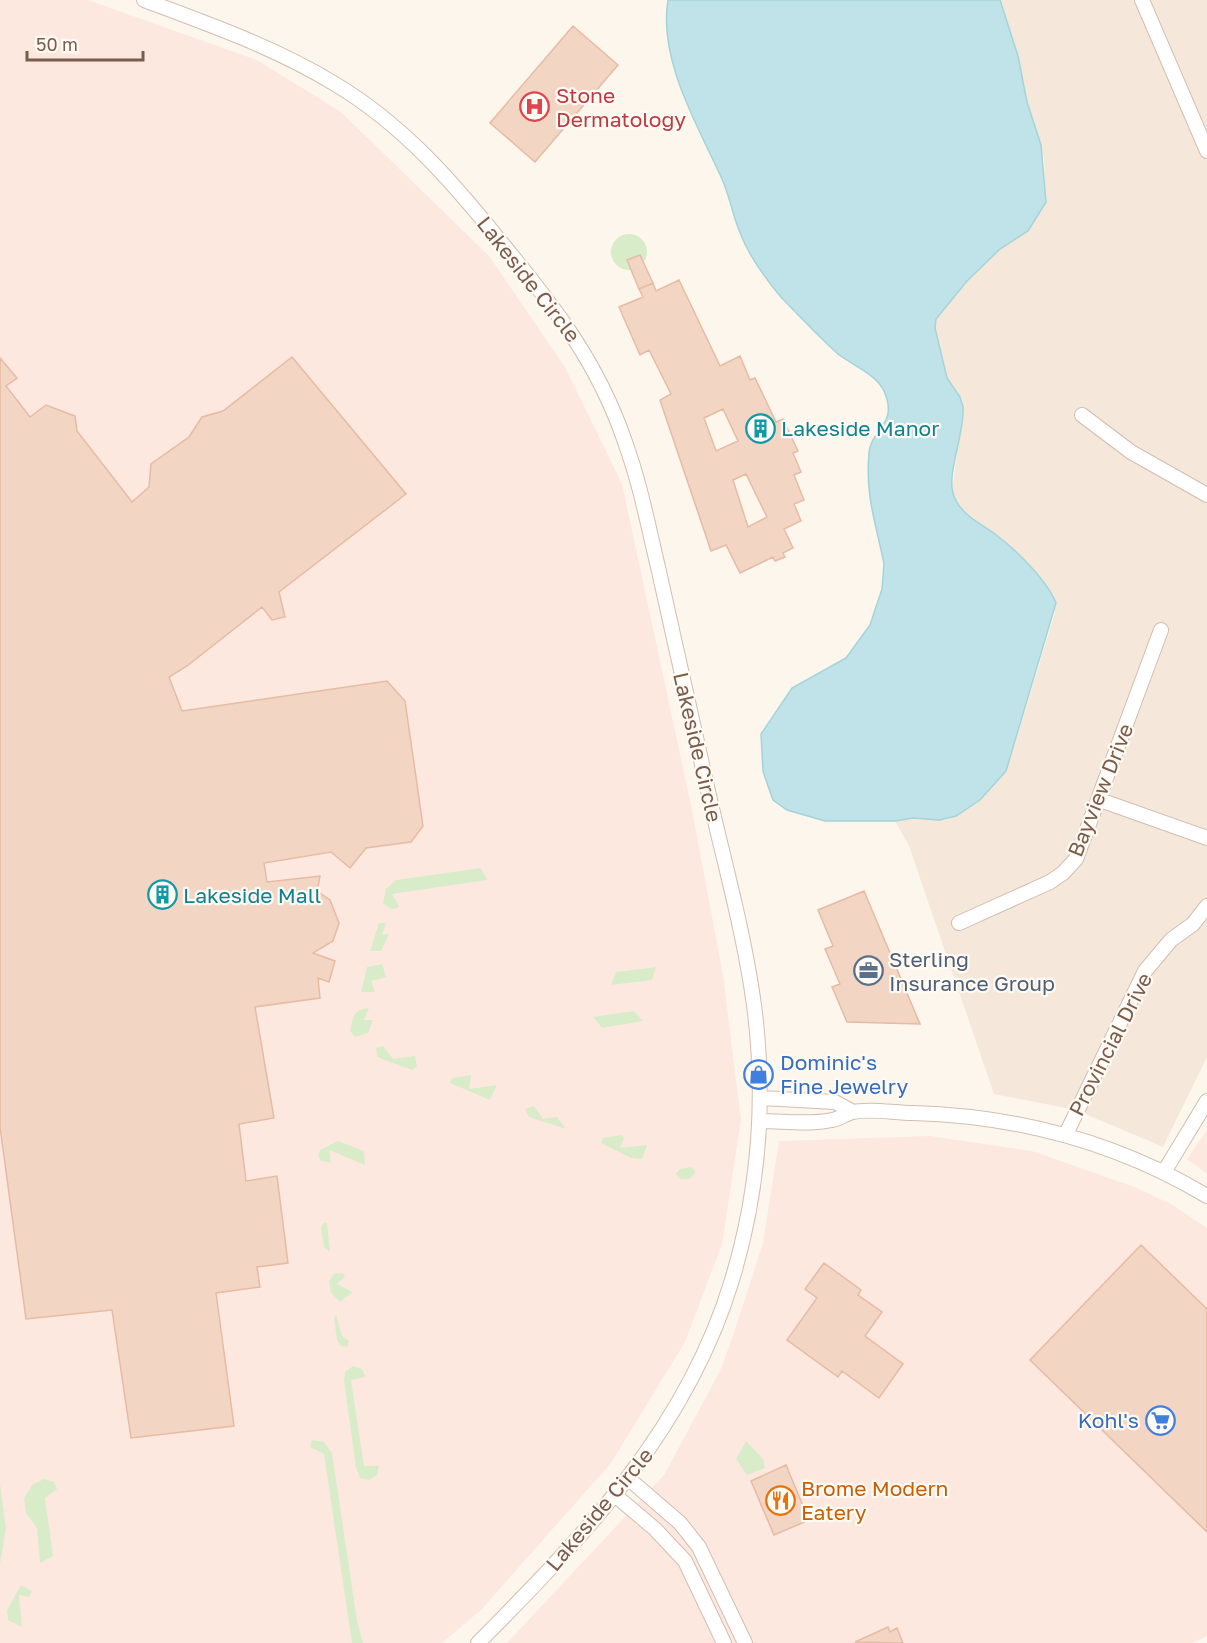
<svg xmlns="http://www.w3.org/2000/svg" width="1207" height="1643" viewBox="0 0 1207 1643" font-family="'Golos Text',sans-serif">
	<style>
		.residential { fill: #f5e8da }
		.commercial { fill: #fde8e0 }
		.green { fill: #d8ecc9 }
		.water { fill: #bfe3e8; stroke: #a5d3da; stroke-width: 1.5 }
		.building { fill: #f3d5c3; stroke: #e6bba3; stroke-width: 1.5; fill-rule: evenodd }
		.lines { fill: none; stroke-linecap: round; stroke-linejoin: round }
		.street-casing { stroke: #d1beb0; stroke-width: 16 }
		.street { stroke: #fff; stroke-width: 14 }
		.labels { text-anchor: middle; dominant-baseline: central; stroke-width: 4.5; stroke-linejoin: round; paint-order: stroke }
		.health-label { font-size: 21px; fill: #be3a42; stroke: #fffaf3; text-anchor: start }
		.street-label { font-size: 21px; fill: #7a5c4d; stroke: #fffaf3 }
		.culture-label { font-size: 21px; fill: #0d838f; stroke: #fffaf3; text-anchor: start }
		.service-label { font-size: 21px; fill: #4e5e75; stroke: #fffaf3; text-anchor: start }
		.shop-label { font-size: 21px; fill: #366cbe; stroke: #fffaf3; text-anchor: start }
		.food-label { font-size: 21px; fill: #c56008; stroke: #fffaf3; text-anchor: start }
	</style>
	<rect width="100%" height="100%" fill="#fdf6ec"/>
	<path class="residential" d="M1000,0H1207V1057L1163,1147L1076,1110L994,1094L909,846L895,821L913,818L948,819L980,800L1011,757L1055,613L1053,595L1049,588L1003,541L962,509L952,492L963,407L960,397L947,378L935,328L936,319L967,281L1000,249L1028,231L1046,202L1044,160L1027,102L1018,56Z"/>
	<path class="commercial" d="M0,0H88L257,60L341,112L489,256L565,367L622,484L692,810L723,975L741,1120L722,1244L685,1342L611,1463L482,1609L442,1643H0Z
		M1207,1130V1174L1187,1159Z
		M930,1136L1032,1151L1137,1188L1171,1204L1207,1228V1636L1192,1643H507L664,1475L720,1371L733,1336L763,1243L779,1141Z"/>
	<path class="green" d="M611 252a18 18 0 1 1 36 0a18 18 0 1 1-36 0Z
		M481,868L487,880L392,894L399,906L397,908L391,909L383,904L386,889L396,880Z
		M379,923H386L382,935L389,934L381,951H370Z
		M382,964L386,977L371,981L375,992H361L367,967Z
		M656,967L652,980L611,985L616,972Z
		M369,1008L364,1020H373L368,1033L355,1037L350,1031C353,1016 353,1010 369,1008Z
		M634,1011L643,1021L602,1028L593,1017Z
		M383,1046L393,1059L415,1056L417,1066L412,1070L377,1057L376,1048Z
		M471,1075L469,1089L497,1085L490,1100L450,1083L452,1078Z
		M534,1106L543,1119L557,1117L566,1129L529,1117L525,1109Z
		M621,1135L624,1138L620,1148L647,1145L642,1159L631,1158L601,1143L603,1138Z
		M338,1141L364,1151L365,1165L329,1150L331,1163L321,1161L318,1155L320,1150Z
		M691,1167L696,1172L690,1179H681L676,1174L680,1169Z
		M324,1223H327L330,1252L324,1247L321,1227Z
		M343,1273L345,1277L337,1284L353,1292L340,1302L331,1293L329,1281L334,1274Z
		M336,1314L342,1336L349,1341L347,1347L341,1346L337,1340L334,1318Z
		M353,1366L362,1369L366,1377L351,1380L364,1466H379L377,1475L369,1480L360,1478L356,1468L344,1380L345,1372Z
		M312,1440L324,1442L332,1453L357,1621L363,1643H352L324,1454L310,1447Z
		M746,1441L763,1459L765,1468L747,1475L736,1459Z
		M44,1479L54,1482L57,1489L45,1498L53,1556L40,1563L37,1528L26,1513L24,1498L32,1485Z
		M0,1483L6,1529L0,1564Z
		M21,1585L32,1591L29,1597L19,1595L22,1627L8,1620L7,1610Z"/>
	<path class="water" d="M668,0H1000L1018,56L1027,102L1041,145L1046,202L1028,231L1000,249L967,281L936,319L935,328L947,378L960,397L963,407C965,431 947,473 953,493C958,513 980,523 995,534C1015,549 1047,580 1056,603L1006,771L980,800L956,816L939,820L913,818L895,821H825L787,810L773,800L768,786L763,771L761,734L792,688L846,658L870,625L882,589L884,564C876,523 865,496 869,453C871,428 899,425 884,391C876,374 852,365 838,354C818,336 799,316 780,296C766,279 749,256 741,235C733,217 730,197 722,179C698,126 658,60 668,0Z"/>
	<path class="building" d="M573,26L618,65L535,162L490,123Z
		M640,255L653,283L639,289L627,260Z
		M679,280L720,366L740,356L750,380L755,378L776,422L783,419L798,451L793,453L801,472L794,475L804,500L794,504L801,521L784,529L793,548L783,553L785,557L775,561L773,557L740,573L726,545L711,551L660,400L671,394L649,350L640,355L619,307L643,297L639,289L653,283L656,291ZM723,409L738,441L716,451L704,418ZM746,474L767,517L748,527L733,480Z
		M292,357L406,494L279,592L285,617L272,620L262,607L187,666L169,677L182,711L387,681L405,701L423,826L411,842L366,848L350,868L331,852L264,863L267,882L320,876L317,891L330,900L339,923L333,941L313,953L335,961L329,982L318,978L320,998L255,1007L274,1118L239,1124L246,1181L277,1176L288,1263L257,1267L260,1287L216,1293L234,1426L131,1438L112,1310L26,1319L0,1127V358L17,378L6,386L30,417L46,405L75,416L77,431L132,502L149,487L151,464L189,437L202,417L223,411Z
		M864,891L920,1024L847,1022L832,987L840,984L825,949L833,946L818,910Z
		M1141,1245L1207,1309V1532L1030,1360Z
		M824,1263L861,1290L858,1295L882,1312L865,1336L903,1364L879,1398L842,1371L838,1377L787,1340L817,1298L805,1289Z
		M786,1465L809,1520L774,1535L751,1481Z
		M888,1627L890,1632L897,1628L903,1643L855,1642Z"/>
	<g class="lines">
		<defs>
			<path id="street" d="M144,0C209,24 276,48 335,84C402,124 452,181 500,241C553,305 598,362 625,442C640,483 648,525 658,567C675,641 691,716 708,791C724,862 744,932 754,1005C766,1097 759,1191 732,1280C687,1429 585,1535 478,1643
				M1142,0L1207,151
				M1082,415L1131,452L1207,495
				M1100,800L1207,838
				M959,923L1050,882L1063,873L1076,859L1161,630
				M760,1098L835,1102L853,1112
				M760,1121C783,1121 809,1125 832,1120C840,1119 846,1113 853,1112C871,1108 894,1113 913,1113C1018,1116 1116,1142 1207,1196
				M1066,1134L1145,971L1171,940L1193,924L1207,906
				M1164,1172L1207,1101
				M629,1479L680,1523L699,1547L745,1643
				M616,1496L655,1529L685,1561L724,1643"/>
		</defs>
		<use href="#street" class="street-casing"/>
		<use href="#street" class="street"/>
	</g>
	<defs>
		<symbol id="hospital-ring" viewBox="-11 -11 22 22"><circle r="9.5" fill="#fffaf3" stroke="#e0444e" stroke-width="1.5"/><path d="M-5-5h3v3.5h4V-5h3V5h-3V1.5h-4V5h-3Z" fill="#e0444e"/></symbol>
		<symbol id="building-ring" viewBox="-11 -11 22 22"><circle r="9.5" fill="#fffaf3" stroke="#0f9aa8" stroke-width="1.5"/><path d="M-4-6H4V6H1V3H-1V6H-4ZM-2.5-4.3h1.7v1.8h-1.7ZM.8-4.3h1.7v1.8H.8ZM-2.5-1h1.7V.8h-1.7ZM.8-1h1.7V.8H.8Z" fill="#0f9aa8"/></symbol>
		<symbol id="office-ring" viewBox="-11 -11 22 22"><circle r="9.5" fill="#fffaf3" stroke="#5c6f8a" stroke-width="1.5"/><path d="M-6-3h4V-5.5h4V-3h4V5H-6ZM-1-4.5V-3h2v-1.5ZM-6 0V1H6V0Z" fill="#5c6f8a"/></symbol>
		<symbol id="shop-ring" viewBox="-11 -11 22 22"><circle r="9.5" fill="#fffaf3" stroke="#3f7fe0" stroke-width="1.5"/><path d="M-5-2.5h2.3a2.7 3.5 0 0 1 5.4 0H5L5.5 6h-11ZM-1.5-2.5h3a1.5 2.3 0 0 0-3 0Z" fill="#3f7fe0"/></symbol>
		<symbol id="supermarket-ring" viewBox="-11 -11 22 22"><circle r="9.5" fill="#fffaf3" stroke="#3f7fe0" stroke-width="1.5"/><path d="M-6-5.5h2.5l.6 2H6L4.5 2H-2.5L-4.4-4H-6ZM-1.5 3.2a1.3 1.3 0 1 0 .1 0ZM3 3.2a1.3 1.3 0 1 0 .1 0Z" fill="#3f7fe0"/></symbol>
		<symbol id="restaurant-ring" viewBox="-11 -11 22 22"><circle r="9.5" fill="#fffaf3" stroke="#e8710a" stroke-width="1.5"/><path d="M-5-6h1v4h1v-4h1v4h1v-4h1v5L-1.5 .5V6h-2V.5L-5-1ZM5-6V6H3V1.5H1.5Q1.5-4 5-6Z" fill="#e8710a"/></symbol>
	</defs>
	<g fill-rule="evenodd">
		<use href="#hospital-ring" x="518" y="90" width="33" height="33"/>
		<use href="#building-ring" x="744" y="412" width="33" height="33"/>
		<use href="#building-ring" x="146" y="878" width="33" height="33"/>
		<use href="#office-ring" x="852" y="954" width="33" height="33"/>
		<use href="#shop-ring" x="742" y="1058" width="33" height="33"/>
		<use href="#supermarket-ring" x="1144" y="1404" width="33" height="33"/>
		<use href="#restaurant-ring" x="764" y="1484" width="33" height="33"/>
	</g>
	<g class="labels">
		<g class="health-label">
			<text x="556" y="95">Stone<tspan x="556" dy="24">Dermatology</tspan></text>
		</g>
		<g class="street-label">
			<text transform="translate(529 279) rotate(52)">Lakeside Circle</text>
			<text transform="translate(698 747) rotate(77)">Lakeside Circle</text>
			<text transform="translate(1100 790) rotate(-68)">Bayview Drive</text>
			<text transform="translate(1110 1044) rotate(-63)">Provincial Drive</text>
			<text transform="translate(599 1509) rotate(-50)">Lakeside Circle</text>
		</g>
		<g class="culture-label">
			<text x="781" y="428">Lakeside Manor</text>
			<text x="183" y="895">Lakeside Mall</text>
		</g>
		<g class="service-label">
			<text x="889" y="959">Sterling<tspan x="889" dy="24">Insurance Group</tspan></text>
		</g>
		<g class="shop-label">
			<text x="780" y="1062">Dominic's<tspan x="780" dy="24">Fine Jewelry</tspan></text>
			<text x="1139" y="1420" text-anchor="end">Kohl's</text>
		</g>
		<g class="food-label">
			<text x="801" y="1488">Brome Modern<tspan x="801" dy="24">Eatery</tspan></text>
		</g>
	</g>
	<path d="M27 51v9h116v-9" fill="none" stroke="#7a5c4d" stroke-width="3"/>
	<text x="36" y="51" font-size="18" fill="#7a5c4d" stroke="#fffaf3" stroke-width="4.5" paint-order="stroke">50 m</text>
</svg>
